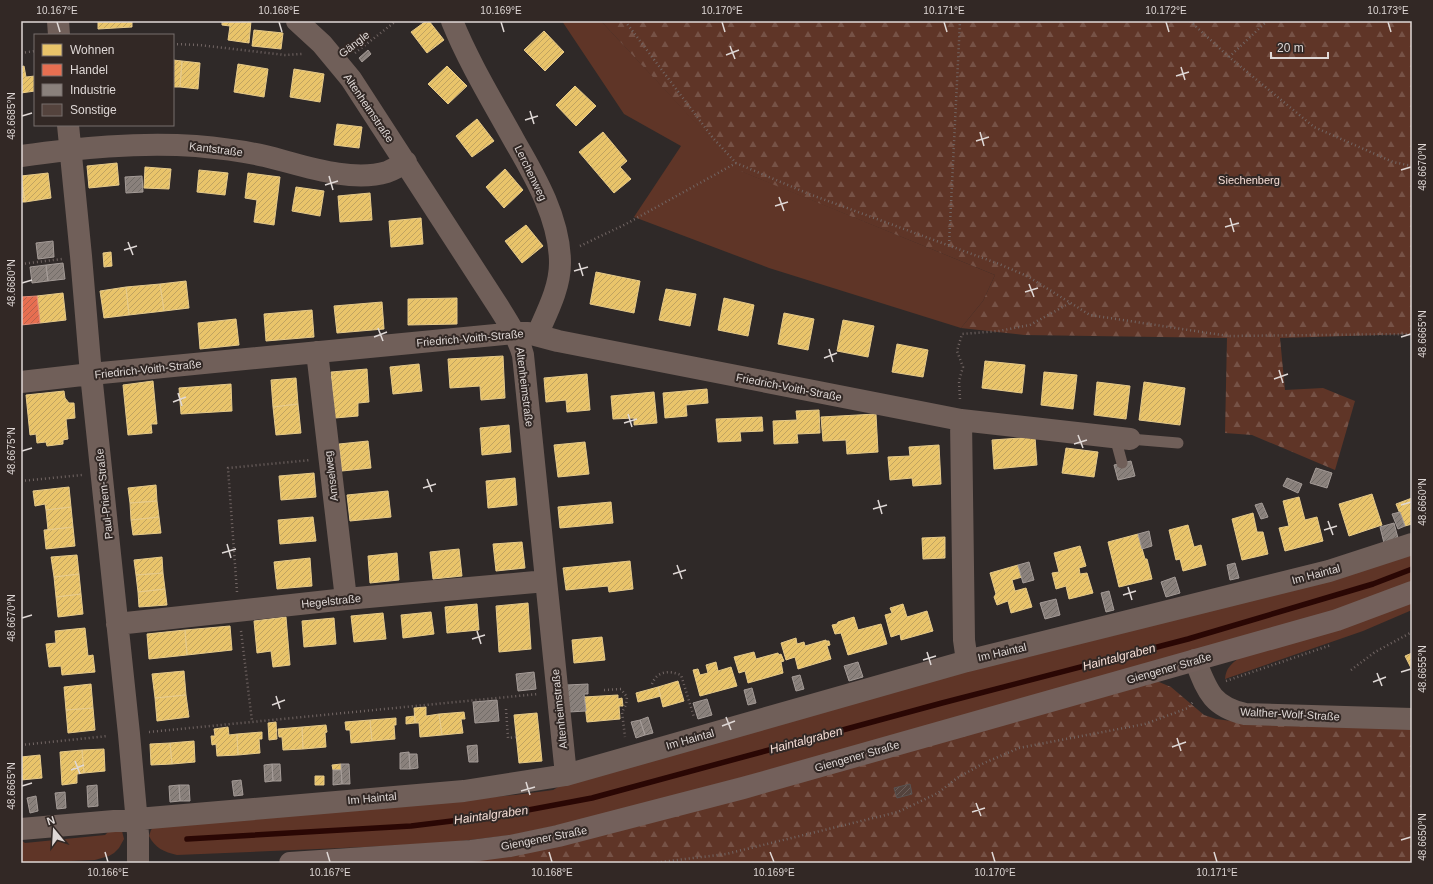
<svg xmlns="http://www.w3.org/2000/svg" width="1433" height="884" viewBox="0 0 1433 884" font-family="Arial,sans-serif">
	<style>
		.green { fill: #5f3527 }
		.forest { fill: url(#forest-firs) }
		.homes { fill: url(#homes-hatch); stroke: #e6ca8a }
		.shops { fill: url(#shops-hatch); stroke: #e58e79 }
		.industry { fill: url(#industry-hatch); stroke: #a49b97 }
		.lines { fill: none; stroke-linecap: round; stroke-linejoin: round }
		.stream { stroke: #2a0704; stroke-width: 5.5 }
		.building { fill: url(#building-hatch); stroke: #585352 }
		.path { stroke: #726664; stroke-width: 2.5; stroke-dasharray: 1 3; stroke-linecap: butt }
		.lane { stroke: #705f59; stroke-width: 11 }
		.street { stroke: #705f59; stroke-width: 22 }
		.secondary { stroke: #73605b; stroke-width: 22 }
		.ticks { fill: none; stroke: #dfd8d6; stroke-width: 1.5 }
		.labels { text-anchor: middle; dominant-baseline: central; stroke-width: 4; stroke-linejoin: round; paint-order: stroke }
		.street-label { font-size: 11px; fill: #dfd8d6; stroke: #322825 }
		.park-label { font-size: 11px; fill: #f6ded6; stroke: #322825 }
		.water-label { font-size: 12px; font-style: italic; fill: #f6ded6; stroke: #322825 }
		.neatline { fill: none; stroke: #dfd8d6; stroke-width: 1.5 }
		.ticks-label { font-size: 10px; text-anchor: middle; fill: #dfd8d6 }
	</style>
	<defs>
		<pattern id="forest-firs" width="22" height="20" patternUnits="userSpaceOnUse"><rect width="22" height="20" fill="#5f3527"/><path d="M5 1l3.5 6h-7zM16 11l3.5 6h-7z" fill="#765246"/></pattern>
		<pattern id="homes-hatch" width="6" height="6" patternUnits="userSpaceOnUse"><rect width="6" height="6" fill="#e9c46a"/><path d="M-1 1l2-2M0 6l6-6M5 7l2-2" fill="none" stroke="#c0a360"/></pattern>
		<pattern id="shops-hatch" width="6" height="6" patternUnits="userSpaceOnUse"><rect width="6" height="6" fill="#e76f51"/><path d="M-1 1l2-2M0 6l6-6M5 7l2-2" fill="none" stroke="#b6614c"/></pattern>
		<pattern id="industry-hatch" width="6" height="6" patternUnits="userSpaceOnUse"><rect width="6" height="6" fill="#8a817c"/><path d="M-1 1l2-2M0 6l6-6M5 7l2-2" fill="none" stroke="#716b67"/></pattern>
		<pattern id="building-hatch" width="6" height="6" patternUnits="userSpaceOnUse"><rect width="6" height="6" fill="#54433d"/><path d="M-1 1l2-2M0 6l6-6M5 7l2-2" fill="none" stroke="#6c5d58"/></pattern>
	</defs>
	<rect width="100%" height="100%" fill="#2f2928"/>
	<path class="green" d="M562,21H601L741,171L995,275L983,301L961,328L769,268L634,217L681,146L624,114Z
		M1412,551V584L1354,605L786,766L573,822L512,835L452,842L388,846L177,855C164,852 155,848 149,836L151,830L155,825L515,795L553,790L563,784L959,671Z
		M1412,601V610L1363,631L1225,679C1226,668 1231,664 1239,658Z
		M112,828L122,831L124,839L119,848L114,853L109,856L95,860L21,863V840L25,843L105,835Z"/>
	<path class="forest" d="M601,21H1412V334L1280,338L1285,390L1323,388L1355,401L1335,470L1252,435L1225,433L1227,338L1024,335L961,328L983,301L995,275L740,171Z
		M1148,682H1159L1171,687L1204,715L1216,719L1247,723L1412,725V863H455Z"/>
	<path class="homes" d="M98,21H132V27L98,29Z
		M222,21H251L249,43L228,40L230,26L222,25Z
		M426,21H429L444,40L427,53L411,32Z
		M254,30L283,33L281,49L252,46Z
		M544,31L564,52L545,71L524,50Z
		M173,60L182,61L180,87H173Z
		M182,61L200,63L198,89L180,87Z
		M238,64L268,69L264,97L234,92Z
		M24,66L26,77L35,76V91L21,93V67Z
		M447,66L467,86L448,104L428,84Z
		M294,69L324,74L320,102L290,97Z
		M575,86L596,106L576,126L556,105Z
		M477,119L494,141L472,157L456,136Z
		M337,124L362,127L359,148L334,145Z
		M603,132L627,161L620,167L631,179L614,193L579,152Z
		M117,163L119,185L89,188L87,166Z
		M145,167L171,169L169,189L144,188Z
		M505,169L523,190L504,208L486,187Z
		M199,170L228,173L225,195L197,192Z
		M48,173L51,198L25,202L21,176Z
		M248,173L280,177L274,225L254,222L257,200L245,198Z
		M21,176L25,202H21Z
		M296,187L324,191L320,216L292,211Z
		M370,193L372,220L340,222L338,196Z
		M421,218L423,244L391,247L389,221Z
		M526,225L543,246L522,263L505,241Z
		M111,252L112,266L104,267L103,253Z
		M596,272L640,281L634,313L590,304Z
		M186,281L189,308L164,311L160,284Z
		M160,284L164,311L129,315L126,287Z
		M126,287L129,315L104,318L100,291Z
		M666,289L696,294L690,326L659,320Z
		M63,293L66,320L40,323L37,296Z
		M457,298V324L408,325V299Z
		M724,298L754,305L748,336L718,330Z
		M382,302L384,329L337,333L334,306Z
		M312,310L314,337L266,341L264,314Z
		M784,313L814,319L808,350L778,344Z
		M236,319L239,345L200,349L198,323Z
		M843,320L874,326L868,357L837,351Z
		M897,344L928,350L923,377L892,372Z
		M503,356L505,398L481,400L480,386L450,388L448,359Z
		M985,361L1025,365L1022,393L982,388Z
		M419,364L422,391L393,394L390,367Z
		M367,369L369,402L358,403V416L335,418L331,372Z
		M1044,372L1077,375L1073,409L1041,405Z
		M587,374L590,410L567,412L566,400L546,402L544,378Z
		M296,378L298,404L273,407L271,380Z
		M153,381L157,424H151L152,433L128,435L123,385Z
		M1097,382L1130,386L1126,419L1094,415Z
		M1144,382L1185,388L1180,425L1139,420Z
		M231,384L232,411L181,414L179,388Z
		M707,389L708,403L686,405L687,416L665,418L663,393Z
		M64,391L65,398L69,403H74L75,418L66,419L68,439L63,440V444L47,446L46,442L37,443L36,434L30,435L26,395Z
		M654,392L657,423L634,425V418L613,419L611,396Z
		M298,404L301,433L276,435L273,407Z
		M819,410L820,433L797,434L798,443L774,444L773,421L797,420L796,411Z
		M876,414L878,452L847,454L846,440L823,441L821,417Z
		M762,417L763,431L740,432L741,441L718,442L716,419Z
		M509,425L511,452L482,455L480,428Z
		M1035,437L1037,465L994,469L992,440Z
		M368,441L371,468L342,471L339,444Z
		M585,442L589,474L558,477L554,445Z
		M939,445L941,484L913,486L912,478L890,480L888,457L910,456L909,447Z
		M1066,448L1098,452L1094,477L1062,473Z
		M314,473L316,497L281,500L279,476Z
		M515,478L517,505L488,508L486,481Z
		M156,485L157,501L130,503L128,488Z
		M69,487L71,507L46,510L45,504L35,506L33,491Z
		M388,491L391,517L350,521L347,495Z
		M1372,494L1382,525L1349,536L1339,504Z
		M1299,497L1305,520L1317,517L1323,541L1285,551L1279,528L1289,526L1283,501Z
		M1412,498V524L1405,526L1396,504Z
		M157,501L159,517L131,520L130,503Z
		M611,502L613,523L560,528L558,507Z
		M71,507L73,527L48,530L46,510Z
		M1253,513L1257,532H1263L1268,554L1242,560L1232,519Z
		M159,517L161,533L133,535L131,520Z
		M313,517L316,541L280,544L278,520Z
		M1188,525L1194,547L1201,545L1206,565L1183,571L1180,559L1176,560L1169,530Z
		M73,527L75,546L46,549L44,530Z
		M1138,534L1145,559H1147L1152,579L1119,587L1108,542Z
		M945,537V558L923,559L922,538Z
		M522,542L525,568L496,571L493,544Z
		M1080,546L1086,566L1079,568L1080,574L1087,573L1093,593L1069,599L1066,586L1056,589L1052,573L1059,572L1054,553Z
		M459,549L462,576L433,579L430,552Z
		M397,553L399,580L370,583L368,556Z
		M77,555L79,574L54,577L51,557Z
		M162,557L163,573L136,575L134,560Z
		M310,558L312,586L277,589L274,562Z
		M630,561L633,589L609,592L608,586L566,590L563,568Z
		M1018,565L1022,577L1012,580L1015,591L1026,588L1032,607L1011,613L1008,601L997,605L994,597L996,594L990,573Z
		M163,573L165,589L138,592L136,575Z
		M79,574L81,594L56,597L54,577Z
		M165,589L167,605L139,607L138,592Z
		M81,594L83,614L58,617L56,597Z
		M528,603L531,649L499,652L496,606Z
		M477,604L479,630L447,633L445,607Z
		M903,604L907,617L927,611L933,631L901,640L900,634L891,637L885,615L892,613L890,608Z
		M431,612L434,634L403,638L401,615Z
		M383,613L386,639L354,642L351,616Z
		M286,617L290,665L273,667L271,651L257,653L254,621Z
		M854,617L858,630L881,624L887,644L848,655L841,633L835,634L832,625L837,624L838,622Z
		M334,618L336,644L304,647L302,621Z
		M230,626L232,650L187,655L185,630Z
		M85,628L88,656L93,655L95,672L62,675L61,666L49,667L46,644L56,643L55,631Z
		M185,630L187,655L149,659L147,634Z
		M602,637L605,660L574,663L572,640Z
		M796,638L797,644L804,642L805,646L826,640V641H829L830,645L827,646L831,659L798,669L795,657L786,660L781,643Z
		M754,652L756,659L778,653L779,655L781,654L784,661L781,662L783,673L748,683L745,671L739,673L734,657Z
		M1412,653V670L1405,656Z
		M716,662L718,671L731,667L737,686L700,696L693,670L698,669L700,675L708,673L706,665Z
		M184,671L186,695L155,698L152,674Z
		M678,681L684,701L663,707L658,687Z
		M91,684L93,708L66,710L64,687Z
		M658,687L661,696L638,702L636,693Z
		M186,695L189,717L157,721L155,698Z
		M618,695V699L622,698L623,706H619L620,719L587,722L584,697Z
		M426,707V716L439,714L442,735L420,737L419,723H415L414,708Z
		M93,708L95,730L68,733L66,710Z
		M464,712L465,719H461L463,733L442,735L439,714Z
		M537,713L542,761L519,763L514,715Z
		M415,716V723L406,724V717Z
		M396,718V725H394L395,739L372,741L370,720Z
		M370,720L372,741L351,743L350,730H346L345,722Z
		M276,722L277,739L269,740L268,723Z
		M326,725L327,732L325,733L326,747L303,749L302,727Z
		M228,727L229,735L237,734L238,755L217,756L216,744L212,745L211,736H215L214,729Z
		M302,727L303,749L283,750L282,737H279L278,729Z
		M262,732V739H259L260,753L238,755L237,734Z
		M194,741L195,762L172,764L170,743Z
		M170,743L172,764L151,765L150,744Z
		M104,749L105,771L84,773L82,750Z
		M82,750L84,773L77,774V783L62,785L60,752Z
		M40,755L42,778L21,780V757Z
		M341,764V770H333L332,765Z
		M315,776H324V785H315Z"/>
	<path class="shops" d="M37,296L40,323L21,325V297Z"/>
	<path class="industry" d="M368,50L371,54L362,62L359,58Z
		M142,176L143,192L126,193L125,177Z
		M53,241L54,257L38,259L36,243Z
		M63,263L65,279L48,281L46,265Z
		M46,265L48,281L32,283L30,267Z
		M1131,461L1135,476L1118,480L1114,465Z
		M1316,468L1332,473L1327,488L1310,483Z
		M1287,478L1302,484L1298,493L1283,486Z
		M1262,503L1268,517L1261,519L1255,505Z
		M1400,512L1405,526L1398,529L1392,514Z
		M1394,523L1398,538L1384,543L1380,527Z
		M1149,531L1152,546L1142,549L1138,534Z
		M1029,562L1034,580L1023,583L1018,565Z
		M1235,563L1239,578L1230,580L1227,565Z
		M1175,577L1180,593L1166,597L1161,582Z
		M1109,591L1114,610L1106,612L1101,593Z
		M1056,599L1060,615L1045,619L1040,603Z
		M858,662L863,677L849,681L844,666Z
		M534,672L536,689L518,691L516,674Z
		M800,675L804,689L796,691L792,677Z
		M588,684V694H584L586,711L569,712L567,685Z
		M752,688L756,703L748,705L744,690Z
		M707,699L712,715L698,719L693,703Z
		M497,700L499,721L475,723L473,702Z
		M648,717L653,733L645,735L640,720Z
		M640,720L645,735L636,738L631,722Z
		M477,745L478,762H469L467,746Z
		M409,752L410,769H400V753Z
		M409,754H417L418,768L410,769Z
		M272,764L273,781L265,782L264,765Z
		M272,764H280L281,781H273Z
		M341,764H349L350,784H342Z
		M333,770H341L342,784L333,785Z
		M241,780L243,795L234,796L232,781Z
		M97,785L98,806L88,807L87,786Z
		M179,785L180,801L170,802L169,786Z
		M179,785H189L190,801H180Z
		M65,792L66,808L57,809L55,793Z
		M36,796L38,811L30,813L27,798Z"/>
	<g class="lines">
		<path class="stream" d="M187,839L411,826L501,815L592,798L942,703L1188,639L1373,584L1412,569"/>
	</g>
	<path class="building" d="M910,784L912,794L897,798L894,788Z"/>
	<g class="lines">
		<path class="path" d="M625,21L713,138L736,163L809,194L999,264L1027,276L1090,315L1228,336L1412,334
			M1190,21L1229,57L1314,127L1393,162L1412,166
			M173,44L199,45L285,55L302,54
			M21,53L35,51
			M355,53L396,21
			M1229,57L1267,21
			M949,245L960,21
			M580,246L626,224L736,163
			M21,264L62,259
			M960,399L959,381L963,367L957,351L962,334L999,331L1030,325L1070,303
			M21,481L82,475
			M237,592L228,468L311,460
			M241,631L252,721
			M1351,670L1375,652L1412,632
			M1226,681L1331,645
			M652,684C657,671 669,670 681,675L694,717
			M604,690L621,689L627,697L626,705L622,712L625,737
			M506,709L508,738L516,737
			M149,732L538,694
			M21,745L108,736
			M653,863L726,854L898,812L938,793L957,778L984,763L1019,748L1145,724L1188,708L1193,702"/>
		<path class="lane" d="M1115,437L1122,463
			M1130,439L1178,443"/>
		<path class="street" d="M58,21L59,35
			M297,21L322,44L351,79L498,306C508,322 518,337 523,355L566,775
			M452,21C469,63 493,102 515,142C536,178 560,220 560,263C560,288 547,312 537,335
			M68,125L81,256L91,374L129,734L138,834V863
			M21,156C79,148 137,142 196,146C219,148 243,151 265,156C302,165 350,183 387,172C394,169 400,166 406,162
			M317,352L346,599
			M21,382L91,374L515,333H528L558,341L961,420L1130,439
			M961,420L964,640L967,661
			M117,624L346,599L546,581
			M1195,660C1207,690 1211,706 1245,714L1412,719
			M21,829L464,791L566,775L967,661L1329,571L1412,544"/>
		<path class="secondary" d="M290,863L471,851L510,846L558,836L743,788L1337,620L1412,592"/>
	</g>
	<path class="ticks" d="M57,22L60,32M279,22L282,32M501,22L504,32M722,22L725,32M944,22L947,32M1166,22L1169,32M1388,22L1391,32M730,46L735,59M726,55L739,50M1181,67L1185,80M1176,76L1189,72M530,111L534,124M22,116L32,113M525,120L538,116M980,132L984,146M976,141L989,137M1401,170L1411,167M329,176L333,190M325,185L338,181M779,197L784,211M775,206L788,202M1230,218L1234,232M1225,227L1239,223M128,242L133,255M124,250L137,246M579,263L583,276M574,271L588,267M22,283L32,280M1029,284L1034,297M1025,292L1038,288M378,328L383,341M374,337L387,332M1401,337L1411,334M829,349L833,362M824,358L837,353M1279,370L1283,383M1274,379L1288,374M178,393L182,406M173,402L186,397M628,414L632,427M624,423L637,419M1078,435L1083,448M1074,444L1087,440M22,451L32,448M427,479L432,492M423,488L436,484M878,500L882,514M1401,505L1411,502M873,509L887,505M1328,521L1333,535M1324,530L1337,526M227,544L231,558M222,553L236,549M677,565L682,579M673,574L686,570M1128,587L1132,600M1123,595L1136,591M22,618L32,615M477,631L481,644M472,639L485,635M927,652L931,665M923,660L936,656M1401,672L1411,669M1377,673L1382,686M1373,682L1386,677M276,696L280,709M272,705L285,700M726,717L731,730M722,726L735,721M1177,738L1181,751M1172,747L1186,742M75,761L80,774M71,770L84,765M526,782L530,795M22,786L32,783M521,791L535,787M976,803L981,816M972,812L985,808M1401,840L1411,837M105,852L108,862M327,852L330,862M549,852L552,862M770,852L774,862M992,852L995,862M1214,852L1217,862"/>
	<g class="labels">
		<g class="street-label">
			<text transform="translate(354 44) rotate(-38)">Gängle</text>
			<text transform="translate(369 108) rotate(56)">Altenheimstraße</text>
			<text transform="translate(216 149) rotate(7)">Kantstraße</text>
			<text transform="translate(531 173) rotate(64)">Lerchenweg</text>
			<text transform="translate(470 338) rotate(-5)">Friedrich-Voith-Straße</text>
			<text transform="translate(148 369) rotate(-6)">Friedrich-Voith-Straße</text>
			<text transform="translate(525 387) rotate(83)">Altenheimstraße</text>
			<text transform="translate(789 387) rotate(11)">Friedrich-Voith-Straße</text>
			<text transform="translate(331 476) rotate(-97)">Amselweg</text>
			<text transform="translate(104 494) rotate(-96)">Paul-Priem-Straße</text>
			<text transform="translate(1316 574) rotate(-15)">Im Haintal</text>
			<text transform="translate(331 601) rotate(-6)">Hegelstraße</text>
			<text transform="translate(1002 652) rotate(-13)">Im Haintal</text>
			<text transform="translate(1169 668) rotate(-16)">Giengener Straße</text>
			<text transform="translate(559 709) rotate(-96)">Altenheimstraße</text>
			<text transform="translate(1290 714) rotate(3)">Walther-Wolf-Straße</text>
			<text transform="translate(690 739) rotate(-16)">Im Haintal</text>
			<text transform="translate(857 756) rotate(-16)">Giengener Straße</text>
			<text transform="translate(372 798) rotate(-5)">Im Haintal</text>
			<text transform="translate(544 838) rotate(-11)">Giengener Straße</text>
		</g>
		<g class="park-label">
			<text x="1249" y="180">Siechenberg</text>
		</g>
		<g class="water-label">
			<text transform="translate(1119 657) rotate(-15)">Haintalgraben</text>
			<text transform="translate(806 740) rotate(-15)">Haintalgraben</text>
			<text transform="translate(491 815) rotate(-8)">Haintalgraben</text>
		</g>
	</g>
	<rect width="1433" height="884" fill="none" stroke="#322825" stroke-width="44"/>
	<rect x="34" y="34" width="140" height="92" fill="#322825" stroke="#776e6c"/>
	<rect x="42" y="44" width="20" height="12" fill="#e9c46a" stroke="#776e6c"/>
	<text x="70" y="54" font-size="12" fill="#dfd8d6">Wohnen</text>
	<rect x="42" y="64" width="20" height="12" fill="#e76f51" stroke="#776e6c"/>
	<text x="70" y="74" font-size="12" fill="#dfd8d6">Handel</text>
	<rect x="42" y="84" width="20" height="12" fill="#8a817c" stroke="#776e6c"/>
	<text x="70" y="94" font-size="12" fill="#dfd8d6">Industrie</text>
	<rect x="42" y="104" width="20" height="12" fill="#54433d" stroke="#776e6c"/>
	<text x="70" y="114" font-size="12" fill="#dfd8d6">Sonstige</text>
	<g transform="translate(54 830) rotate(342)" stroke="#322825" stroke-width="3" paint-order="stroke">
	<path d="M0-3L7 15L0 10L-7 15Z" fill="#dfd8d6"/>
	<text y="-6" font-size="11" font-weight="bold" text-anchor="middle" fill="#dfd8d6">N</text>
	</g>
	<path d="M1271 52v6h57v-6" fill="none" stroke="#dfd8d6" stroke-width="2"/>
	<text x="1277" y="52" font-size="12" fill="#dfd8d6" stroke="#322825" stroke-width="3" paint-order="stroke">20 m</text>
	<rect x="22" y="22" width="1389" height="840" class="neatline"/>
	<g class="ticks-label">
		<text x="57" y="14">10.167°E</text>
		<text x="279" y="14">10.168°E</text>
		<text x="501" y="14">10.169°E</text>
		<text x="722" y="14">10.170°E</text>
		<text x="944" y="14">10.171°E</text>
		<text x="1166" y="14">10.172°E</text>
		<text x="1388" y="14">10.173°E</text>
		<text transform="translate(11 116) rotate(-90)" y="4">48.6685°N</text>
		<text transform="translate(1422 167) rotate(-90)" y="4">48.6670°N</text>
		<text transform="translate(11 283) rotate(-90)" y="4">48.6680°N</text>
		<text transform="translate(1422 334) rotate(-90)" y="4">48.6665°N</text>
		<text transform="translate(11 451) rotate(-90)" y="4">48.6675°N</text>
		<text transform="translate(1422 502) rotate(-90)" y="4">48.6660°N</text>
		<text transform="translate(11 618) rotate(-90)" y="4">48.6670°N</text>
		<text transform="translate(1422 669) rotate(-90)" y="4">48.6655°N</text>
		<text transform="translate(11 786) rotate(-90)" y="4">48.6665°N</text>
		<text transform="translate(1422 837) rotate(-90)" y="4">48.6650°N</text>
		<text x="108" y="876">10.166°E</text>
		<text x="330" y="876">10.167°E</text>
		<text x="552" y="876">10.168°E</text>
		<text x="774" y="876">10.169°E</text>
		<text x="995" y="876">10.170°E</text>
		<text x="1217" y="876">10.171°E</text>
	</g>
</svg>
